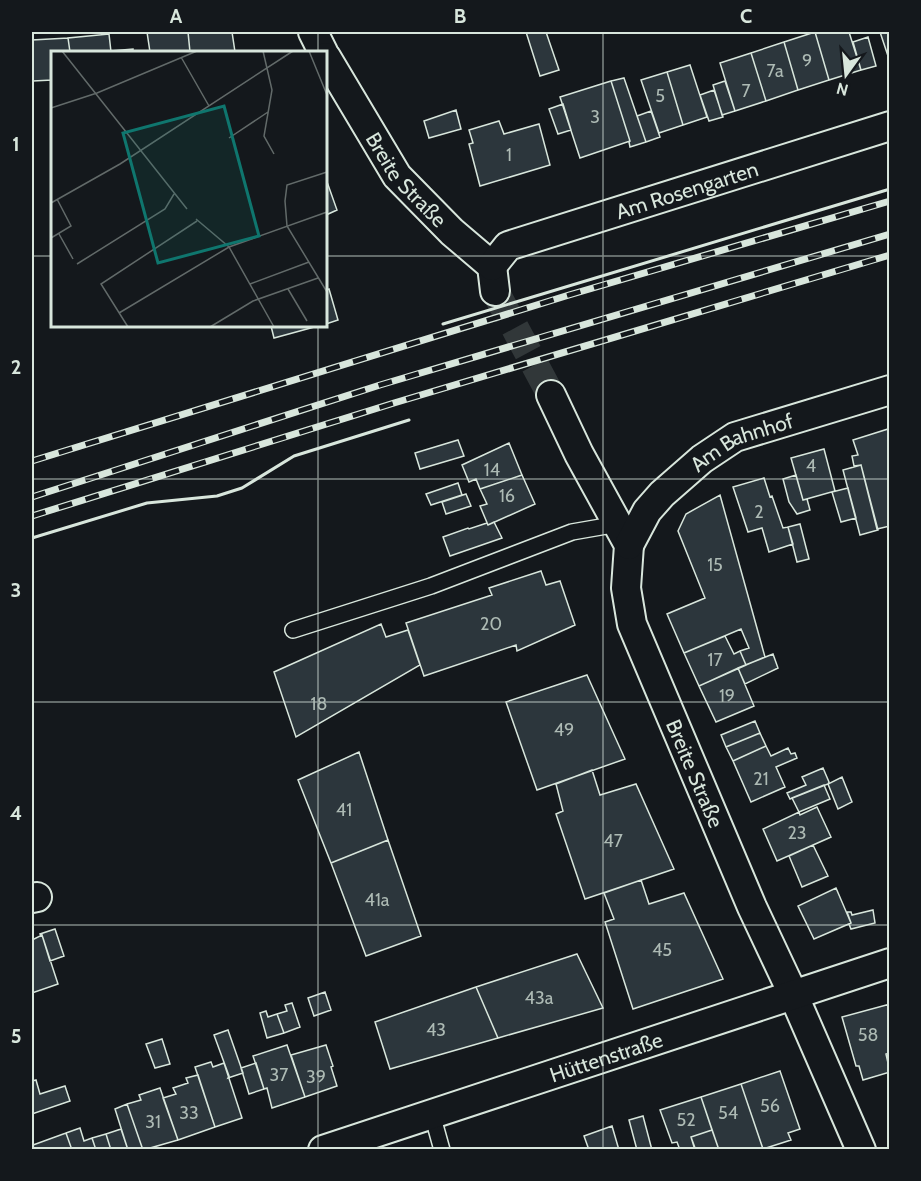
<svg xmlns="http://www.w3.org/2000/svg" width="921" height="1181" viewBox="0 0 921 1181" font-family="Cabin,sans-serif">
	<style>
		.building { fill: #2c363c; stroke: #d8e6dc; stroke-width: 1.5 }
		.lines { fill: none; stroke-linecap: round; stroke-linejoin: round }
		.minor-tunnel { stroke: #313739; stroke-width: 28; stroke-dasharray: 28 14; stroke-linecap: butt }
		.service-casing { stroke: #d8e6dc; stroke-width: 18 }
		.minor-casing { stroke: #d8e6dc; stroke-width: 32 }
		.service { stroke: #14181c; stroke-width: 15 }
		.minor { stroke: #14181c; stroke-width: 28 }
		.rail-casing { stroke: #d8e6dc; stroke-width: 7 }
		.rail { stroke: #14181c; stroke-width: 4.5; stroke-dasharray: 14; stroke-linecap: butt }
		.wall { stroke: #d8e6dc; stroke-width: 3 }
		.grid { fill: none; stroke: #d8e6dc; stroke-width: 1.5; stroke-opacity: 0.55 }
		.labels { text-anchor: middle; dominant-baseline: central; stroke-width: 4.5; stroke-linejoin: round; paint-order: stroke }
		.number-label { font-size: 18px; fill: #adbab4 }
		.street-label { font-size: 21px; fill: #d8e6dc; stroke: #14181c }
		.inset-road { fill: none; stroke: #626a69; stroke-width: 1.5 }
		.view { fill: #0f766e; fill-opacity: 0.15; stroke: #0f766e; stroke-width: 3 }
		.inset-edge { fill: none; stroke: #d8e6dc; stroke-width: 3 }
		.neatline { fill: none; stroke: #d8e6dc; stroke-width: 2 }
		.grid-label { font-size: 20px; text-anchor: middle; font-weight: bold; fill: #d8e6dc }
	</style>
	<rect width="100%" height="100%" fill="#14181c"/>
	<path class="building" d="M147,32H188L190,52H150Z
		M188,32H232L235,52H190Z
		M526,32H546L559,70L540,76Z
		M815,32L829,80L798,90L784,42Z
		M815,32H849L861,70L829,80Z
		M880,32H890V62Z
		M109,34L111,52H70L68,38Z
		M868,37L876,66L861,70L853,42Z
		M68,38L70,52H52V80L33,81L32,40Z
		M784,42L798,90L766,101L751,53Z
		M133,49V52H111V51Z
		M751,53L766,101L735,111L720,63Z
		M690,65L707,117L683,125L667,72Z
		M667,72L683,125L659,133L641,80Z
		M624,78L646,142L630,147L629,142L630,141L611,81Z
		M611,81L630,141L580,158L560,97Z
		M725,81L735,111L722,115L713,85Z
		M714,90L723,117L709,121L700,95Z
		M563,104L571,130L558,134L549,109Z
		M456,110L461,129L429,138L424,121Z
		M651,111L660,137L646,142L637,116Z
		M499,121L504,134L539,124L550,165L480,186L469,144L473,143L469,130Z
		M326,179L337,210L326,215Z
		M329,289L338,320L326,324V290Z
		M271,326H318L274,338Z
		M888,429L890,433V526L877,529L861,465L854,466L852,456L858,455L853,440Z
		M458,440L464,456L420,469L415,453Z
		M509,443L522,475L480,489L476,479L469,482L462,465Z
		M824,449L835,491L803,500L791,458Z
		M861,465L878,530L860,535L843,470Z
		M522,475L535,504L488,525L480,506L487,504L480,489Z
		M796,475L803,500L807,499L810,510L797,514L789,502L783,479Z
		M764,478L770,497L772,496L783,528L788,527L793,544L769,552L762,528L748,532L733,487Z
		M458,483L462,495L431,505L426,494Z
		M848,488L856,518L841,522L832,492Z
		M466,494L471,506L446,514L442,502Z
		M720,495L765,657L746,665L740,651L749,648L741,629L684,653L667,614L705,598L678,531L686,514Z
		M494,522L502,538L450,556L443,537L468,528L469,529L487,523L488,525Z
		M800,524L809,559L797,562L788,527Z
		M541,571L546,585L560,581L575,625L517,651L516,645L424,676L406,623L492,595L489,588Z
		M381,624L386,637L408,630L420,665L296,737L274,672Z
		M725,636L734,654L740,651L746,665L699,686L684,653Z
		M773,654L778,668L745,684L738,668Z
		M738,668L754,706L716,722L699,686Z
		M587,675L625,759L537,790L506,702Z
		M755,721L760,733L726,747L721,735Z
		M760,733L766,746L733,761L726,747Z
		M766,746L771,756L788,748L791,754L795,753L797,758L776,767L785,787L751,802L733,761Z
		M359,752L388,840L331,863L298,780Z
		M823,768L829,782L828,784L790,799L787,793L806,785L802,777Z
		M592,770L600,795L636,784L674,869L585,899L556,814L563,811L556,784Z
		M842,777L852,802L838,809L828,784Z
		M824,785L830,799L799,812L792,798Z
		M817,807L831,837L777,861L763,829L799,812L800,815Z
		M388,840L421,936L366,956L331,863Z
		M813,845L828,876L802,887L789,856Z
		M641,880L649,904L684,893L723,979L633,1009L605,922L614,919L604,893Z
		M836,888L851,923L814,939L798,906Z
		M873,910L875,923L851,929L849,924L851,923L847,912H851L852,915Z
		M55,929L64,956L50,961L42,935L41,936L40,934Z
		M42,935L58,984L32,993V940Z
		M577,954L603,1008L498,1038L476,987Z
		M476,987L498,1038L390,1069L375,1022Z
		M325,992L331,1010L314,1016L308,998Z
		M292,1003L300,1027L284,1033L277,1014L287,1011L285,1005Z
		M890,1004V1053L886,1054L890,1072L863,1080L859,1066H856L842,1017Z
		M266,1011L268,1017L277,1014L284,1033L267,1038L260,1013Z
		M228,1030L243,1073L228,1078L229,1076L214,1035Z
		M162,1039L170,1064L155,1068L146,1044Z
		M287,1045L305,1097L272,1108L267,1088L264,1089L253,1056Z
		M326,1045L333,1066L331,1067L337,1086L305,1097L291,1055Z
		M211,1062L213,1067L224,1063L242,1118L215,1127L195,1067Z
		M256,1063L264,1089L249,1094L241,1068Z
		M780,1071L800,1129L788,1133L791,1140L763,1149L741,1084Z
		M198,1075L215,1127L178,1140L163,1098L176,1094L173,1088L188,1083L186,1078Z
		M36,1080L40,1094L65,1086L70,1101L32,1114V1081Z
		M741,1084L763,1149L719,1150L701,1097Z
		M160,1088L178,1140L143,1150L127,1104L141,1100L139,1095Z
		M701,1097L712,1130L691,1137L695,1148L680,1150L677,1142L672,1143L660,1110Z
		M127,1104L143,1150H128L115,1109Z
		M643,1116L652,1150H637L629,1120Z
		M612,1126L619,1150H589L584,1136Z
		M80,1128L84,1141L92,1138L96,1150H72L66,1133Z
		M121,1129L128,1150H111L106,1134Z
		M712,1130L719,1150H695L691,1137Z
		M66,1133L72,1150H34L33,1145Z
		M106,1134L111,1150H96L92,1138Z"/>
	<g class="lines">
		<path class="minor-tunnel" d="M495,291L551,395"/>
		<defs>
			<path id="service" d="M293,630L431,586L572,532L618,524
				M432,1114L442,1150"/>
			<g id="minor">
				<path d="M313,32L323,52"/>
				<path id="s1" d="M326,57L397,176L452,232L492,266L495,291"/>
				<path id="s2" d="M492,266L508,246L890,126"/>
				<path id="s3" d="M551,395L579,454L629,545L626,588L632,624L752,907L793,994L861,1150"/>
				<path id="s4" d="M629,545L647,511L662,494L702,459L735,437L890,390"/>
				<path d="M32,898L37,897"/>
				<path id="s5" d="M323,1150L890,963"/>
			</g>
		</defs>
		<use href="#service" class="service-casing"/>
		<use href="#minor" class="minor-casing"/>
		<use href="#service" class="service"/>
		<use href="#minor" class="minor"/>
		<defs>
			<path id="rail" d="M32,461L569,295L890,201
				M32,497L380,385L890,234
				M32,516L394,403L890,255"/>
		</defs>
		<use href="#rail" class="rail-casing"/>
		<use href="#rail" class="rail"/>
		<path class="wall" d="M443,324L890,189
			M32,538L147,503L217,496L242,488L294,456L409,420"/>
	</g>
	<path class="grid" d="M318,32V52M603,32V1150M32,256H52M326,256H890M318,326V1150M32,479H890M32,702H890M32,925H890"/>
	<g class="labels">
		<g class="number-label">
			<text x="807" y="61">9</text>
			<text x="775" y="71">7a</text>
			<text x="746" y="91">7</text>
			<text x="660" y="96">5</text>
			<text x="595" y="117">3</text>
			<text x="509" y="155">1</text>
			<text x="811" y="466">4</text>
			<text x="492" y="470">14</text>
			<text x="507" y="496">16</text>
			<text x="759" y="512">2</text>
			<text x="715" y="565">15</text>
			<text x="491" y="624">20</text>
			<text x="715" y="660">17</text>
			<text x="727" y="696">19</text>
			<text x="319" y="704">18</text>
			<text x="564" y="730">49</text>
			<text x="761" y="779">21</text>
			<text x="344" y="810">41</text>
			<text x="797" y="833">23</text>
			<text x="613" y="841">47</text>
			<text x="377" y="900">41a</text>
			<text x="662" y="950">45</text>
			<text x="539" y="998">43a</text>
			<text x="436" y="1030">43</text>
			<text x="868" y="1035">58</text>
			<text x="279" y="1075">37</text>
			<text x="316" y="1077">39</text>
			<text x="770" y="1106">56</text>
			<text x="189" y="1113">33</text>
			<text x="728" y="1113">54</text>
			<text x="686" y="1120">52</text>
			<text x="153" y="1122">31</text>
		</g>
		<g class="street-label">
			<text stroke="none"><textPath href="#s1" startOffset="147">Breite Straße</textPath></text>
			<text stroke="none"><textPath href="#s2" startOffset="213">Am Rosengarten</textPath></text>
			<text stroke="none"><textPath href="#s4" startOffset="158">Am Bahnhof</textPath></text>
			<text stroke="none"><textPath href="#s3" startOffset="411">Breite Straße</textPath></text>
			<text stroke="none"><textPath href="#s5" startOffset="298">Hüttenstraße</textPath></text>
		</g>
	</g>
	<g transform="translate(51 51)">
		<rect width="276" height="276" fill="#14181c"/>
		<path class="inset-road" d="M11,0L136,158M212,0L221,39L213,85L223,103M258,0L276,44M130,6L158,55M0,57L46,42L146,0M178,87L217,61M276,121L236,134L234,150L236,175L276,241M0,152L69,113L242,0M145,168L178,196L223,276M8,183L22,208M0,187L20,175L6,148M26,213L114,158L123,143M199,233L258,211M237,238L256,270M68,262L178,196L276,161M77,276L50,233L146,170M159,276L202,250L267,227"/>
		<path class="view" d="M173,55L208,185L107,212L72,82Z"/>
		<rect width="276" height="276" class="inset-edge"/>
	</g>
	<rect width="921" height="1181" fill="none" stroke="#14181c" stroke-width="66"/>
	<g transform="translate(846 75) rotate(195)" stroke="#14181c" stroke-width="4.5" paint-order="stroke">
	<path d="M0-4.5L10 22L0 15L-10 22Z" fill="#d8e6dc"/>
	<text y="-9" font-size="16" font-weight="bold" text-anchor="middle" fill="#d8e6dc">N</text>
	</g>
	<rect x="33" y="33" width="855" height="1115" class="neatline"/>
	<g class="grid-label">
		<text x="176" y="23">A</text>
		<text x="460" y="23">B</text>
		<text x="746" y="23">C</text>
		<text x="16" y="151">1</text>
		<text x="16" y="374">2</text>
		<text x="16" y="597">3</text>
		<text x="16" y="820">4</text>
		<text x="16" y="1043">5</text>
	</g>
</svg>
